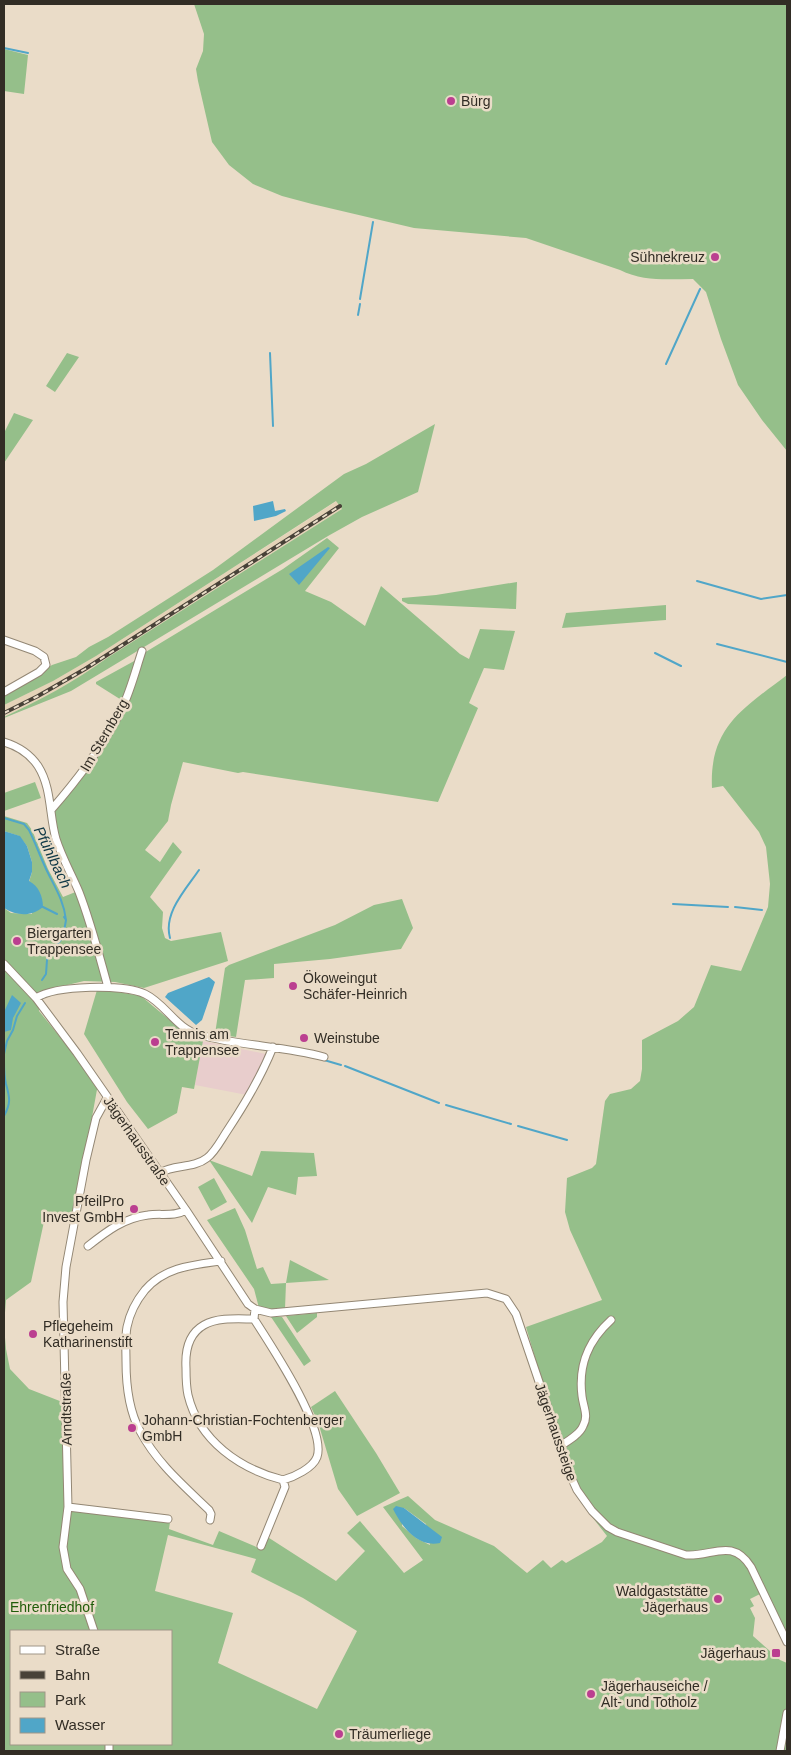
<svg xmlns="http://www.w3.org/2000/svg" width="791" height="1755" viewBox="0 0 791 1755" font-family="Helvetica,sans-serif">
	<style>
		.commercial { fill: #e8cdcc }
		.built { fill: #e5d3b8 }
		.green { fill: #95bf8a; fill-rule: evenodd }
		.water { fill: #50a6c8 }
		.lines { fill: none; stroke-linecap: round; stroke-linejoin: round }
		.stream { stroke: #50a6c8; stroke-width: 2 }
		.minor-casing { stroke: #938774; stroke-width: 9 }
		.minor { stroke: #fff; stroke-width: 7 }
		.rail-casing { stroke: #484238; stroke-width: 4 }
		.rail { stroke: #eadcc8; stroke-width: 2; stroke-dasharray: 5.5; stroke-linecap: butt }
		.poi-dot { fill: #bb3f90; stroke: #eadcc8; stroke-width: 2 }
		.labels { text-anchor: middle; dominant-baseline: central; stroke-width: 5; stroke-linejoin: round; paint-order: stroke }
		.poi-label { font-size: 14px; fill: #322d25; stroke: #eadcc8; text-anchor: start }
		.street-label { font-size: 14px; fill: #322d25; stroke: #eadcc8 }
		.park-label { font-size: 14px; fill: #215d0a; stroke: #eadcc8 }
		.water-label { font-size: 15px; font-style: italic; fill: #103846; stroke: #eadcc8 }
	</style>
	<rect width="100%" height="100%" fill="#eadcc8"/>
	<path class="commercial" d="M202,1041L266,1054L247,1095L195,1085Z"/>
	<path class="built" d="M337,501L342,509L107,658L83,675L40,700L4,717V705L53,681L96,656Z"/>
	<path class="green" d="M194,4H787V451L762,420L738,385L721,339L706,292L693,279C668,279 644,282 620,270L526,238L414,228L312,204L282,196L253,184L229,165L212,142L198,81L196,69L203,51L204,34Z
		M4,49L28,55L24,94L4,91Z
		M67,353L79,357L55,392L46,386Z
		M14,413L33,420L4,463V433Z
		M435,424L418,492L362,517L328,536L71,691L4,718V717C40,700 74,682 107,658L342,509L336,501L96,656L53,681L4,705V697L52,665L76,657L89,647L108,637L213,570L344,474L366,464Z
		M327,538L339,548L305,591L331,602L365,626L381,586L460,654L469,659L480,629L515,631L504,670L484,668L469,703L478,708L438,802L243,772L238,773L183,762L171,805L168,821L145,850L160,862L173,842L182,852L150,897L163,912L162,928L165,938L171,941L221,932L228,961L144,988L115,982L84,981L38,992L39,1011L98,1084L73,1222L45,1217L31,1282L6,1300L4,1325V908L11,913L32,914L29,882L32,872V862L27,846L19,836L4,831V816L27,823L32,830L48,869L63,897L78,891L58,845L49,806C82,782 103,736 123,701L96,684V682L136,660L144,653L283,569Z
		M517,582L516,609L408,604L402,601V598L436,595Z
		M666,605V620L562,628L566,613Z
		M787,675V1646L760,1594L750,1599L754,1606L750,1608L755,1618L753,1636L780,1660L787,1663V1751H4V1326L6,1349L10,1369L29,1389L70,1405L71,1505L171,1516L169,1529L213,1545L219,1531L261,1549L266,1536L336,1581L365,1551L347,1533L360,1521L404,1573L423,1560L383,1507L408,1496L435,1520L494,1546L527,1573L543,1560L551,1568L562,1560L566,1563L602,1542L607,1536L589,1513L573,1487L526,1327L602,1300L570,1230L565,1212L567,1178L592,1168L596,1164L605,1101L610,1094L631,1089L640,1081L642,1069V1040L678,1021L694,1007L711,965L741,971L768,907L770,884L766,847L759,832L723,786L712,788C709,727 744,708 787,675ZM404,1508L426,1524L430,1545L416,1538L402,1526ZM168,1535L256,1559L251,1572L303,1598L357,1631L317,1709L218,1663L233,1613L155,1591ZM11,1631H171V1744H11Z
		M35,782L41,798L4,811V793Z
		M402,899L413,928L401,949L330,959L274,964V978L245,980L236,1037L215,1034L225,968L229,965L335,925L374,905Z
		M97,990H106L141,996L178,1027L203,1041L194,1089L182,1087L177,1113L148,1129L127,1102L84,1034Z
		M261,1151L314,1153L317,1176L298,1177L296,1195L268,1187L252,1223L209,1160L252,1176Z
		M214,1178L227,1202L211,1211L198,1187Z
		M235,1208L245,1230L257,1269L263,1267L271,1284L286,1283L290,1260L329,1280L286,1283L285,1309L272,1311L259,1308L254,1289L207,1220Z
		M317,1313V1317L297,1333L286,1316Z
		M271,1317H282L311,1361L304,1366Z
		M335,1391L376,1453L400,1493L357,1516L338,1489L318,1422L311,1407Z"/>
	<path class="water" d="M273,501L275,511L285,509L286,511L276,516L254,521L253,506Z
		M328,547L330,548L299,585L289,574Z
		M4,831L20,836L27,846L32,862V872L29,881C39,886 43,897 43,907C31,917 17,916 4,908Z
		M209,977L215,982L202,1020L196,1025L165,997L168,993Z
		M12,995L21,1003L13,1018L11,1030L4,1032V1012Z
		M396,1506L404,1508L442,1537L440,1543C418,1548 402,1527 393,1509Z"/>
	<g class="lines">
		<path class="stream" d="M4,48L28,53
			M360,299L373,222
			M358,315L360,304
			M270,353L273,426
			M666,364L700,289
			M697,581L761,599L787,595
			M717,644L787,662
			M655,653L681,666
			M4,818L24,824L29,830C36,844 41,859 48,873C56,889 64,902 66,920
			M673,904L728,907
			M43,907L57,914
			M735,907L762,910
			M170,938C163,913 186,889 199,870
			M42,980L46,974L47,960L50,954L63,937L66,920L64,917
			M4,1054L7,1041L13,1030L17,1016L25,1003
			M4,1059C4,1068 4,1076 6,1084C10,1098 11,1103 4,1116
			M324,1060L341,1065
			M345,1066L439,1103
			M446,1105L511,1124
			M518,1126L567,1140"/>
		<defs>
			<path id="minor" d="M4,640L35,651L44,657L46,665L39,672L4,692
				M4,742C17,746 30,754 38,766C52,788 49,815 56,839C62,858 72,875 79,892C91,923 99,955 108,987
				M51,810C79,778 105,744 123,706C131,689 136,669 142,651
				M4,964L36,998L77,1053L186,1210L248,1304L255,1309L271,1313L487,1293L506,1299L516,1314L572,1479L577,1490L592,1511L608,1527L617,1532L686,1555C712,1557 732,1537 751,1567L787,1642
				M36,998C56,985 124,984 145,994C166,1004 176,1029 200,1035C241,1046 284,1046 324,1057
				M160,1173C174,1164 193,1169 207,1158C215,1152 221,1140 227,1131C245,1104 261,1077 273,1047
				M88,1246C107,1231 124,1218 148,1215C160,1213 175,1217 186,1210
				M255,1309L254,1319C270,1344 327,1429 317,1457C313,1468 294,1477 283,1480
				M254,1319C239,1319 218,1317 204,1325C188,1334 185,1351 186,1368C186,1377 186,1386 188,1395C199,1441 240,1469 283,1480
				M560,1446C568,1441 580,1434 583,1426C589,1416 583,1406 582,1396C578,1365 588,1341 611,1320
				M68,1507L168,1519
				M210,1520L211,1514L209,1510C183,1485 157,1463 140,1431C129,1411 126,1384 126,1361C126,1350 125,1338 127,1327C130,1312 136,1301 145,1290C165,1267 192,1265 221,1261
				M261,1546L285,1487L283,1480
				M94,1631L80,1589L67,1569L63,1547L68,1507L63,1302L66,1267L86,1160L96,1118L107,1098
				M109,1744V1751
				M780,1751L787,1713"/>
		</defs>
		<use href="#minor" class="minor-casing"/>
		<use href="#minor" class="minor"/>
		<defs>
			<path id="rail" d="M4,713L38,696L85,669L340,506"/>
		</defs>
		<use href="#rail" class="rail-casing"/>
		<use href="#rail" class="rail"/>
	</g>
	<g class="poi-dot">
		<circle cx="451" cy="101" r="5"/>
		<circle cx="715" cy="257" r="5"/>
		<circle cx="17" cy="941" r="5"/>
		<circle cx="293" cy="986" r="5"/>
		<circle cx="304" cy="1038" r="5"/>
		<circle cx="155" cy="1042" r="5"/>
		<circle cx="134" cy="1209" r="5"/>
		<circle cx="33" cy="1334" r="5"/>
		<circle cx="132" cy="1428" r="5"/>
		<circle cx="718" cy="1599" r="5"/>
		<rect x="771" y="1648" width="10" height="10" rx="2.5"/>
		<circle cx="591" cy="1694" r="5"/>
		<circle cx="339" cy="1734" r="5"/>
	</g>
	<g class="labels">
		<g class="poi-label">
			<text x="461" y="101">Bürg</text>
			<text x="705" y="257" text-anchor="end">Sühnekreuz</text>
			<text x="27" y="933">Biergarten<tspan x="27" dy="16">Trappensee</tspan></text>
			<text x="303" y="978">Ökoweingut<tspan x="303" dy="16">Schäfer-Heinrich</tspan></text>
			<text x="165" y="1034">Tennis am<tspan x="165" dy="16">Trappensee</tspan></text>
			<text x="314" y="1038">Weinstube</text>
			<text x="124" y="1201" text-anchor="end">PfeilPro<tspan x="124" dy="16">Invest GmbH</tspan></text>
			<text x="43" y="1326">Pflegeheim<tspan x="43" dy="16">Katharinenstift</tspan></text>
			<text x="142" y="1420">Johann-Christian-Fochtenberger<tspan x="142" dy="16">GmbH</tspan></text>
			<text x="708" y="1591" text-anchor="end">Waldgaststätte<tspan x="708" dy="16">Jägerhaus</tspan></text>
			<text x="766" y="1653" text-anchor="end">Jägerhaus</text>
			<text x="601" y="1686">Jägerhauseiche /<tspan x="601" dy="16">Alt- und Totholz</tspan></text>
			<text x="349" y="1734">Träumerliege</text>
		</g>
		<g class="street-label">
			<text transform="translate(104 735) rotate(-60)">Im Sternberg</text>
			<text transform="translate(137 1141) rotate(55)">Jägerhausstraße</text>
			<text transform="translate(66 1409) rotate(-91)">Arndtstraße</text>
			<text transform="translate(556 1432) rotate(71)">Jägerhaussteige</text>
		</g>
		<g class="park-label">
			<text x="52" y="1607">Ehrenfriedhof</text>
		</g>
		<g class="water-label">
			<text transform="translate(53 857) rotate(64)">Pfühlbach</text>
		</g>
	</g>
	<rect width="791" height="1755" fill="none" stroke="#322d25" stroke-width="10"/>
	<rect x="10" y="1630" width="162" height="115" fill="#eadcc8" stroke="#a09687"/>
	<rect x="20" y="1646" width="25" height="8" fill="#ffffff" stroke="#a09687"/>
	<text x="55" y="1655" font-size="15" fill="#322d25">Straße</text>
	<rect x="20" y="1671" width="25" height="8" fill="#484238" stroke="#a09687"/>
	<text x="55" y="1680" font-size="15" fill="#322d25">Bahn</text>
	<rect x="20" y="1692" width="25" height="15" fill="#95bf8a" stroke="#a09687"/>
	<text x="55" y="1705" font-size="15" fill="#322d25">Park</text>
	<rect x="20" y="1718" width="25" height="15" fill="#50a6c8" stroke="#a09687"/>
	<text x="55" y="1730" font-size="15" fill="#322d25">Wasser</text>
</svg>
